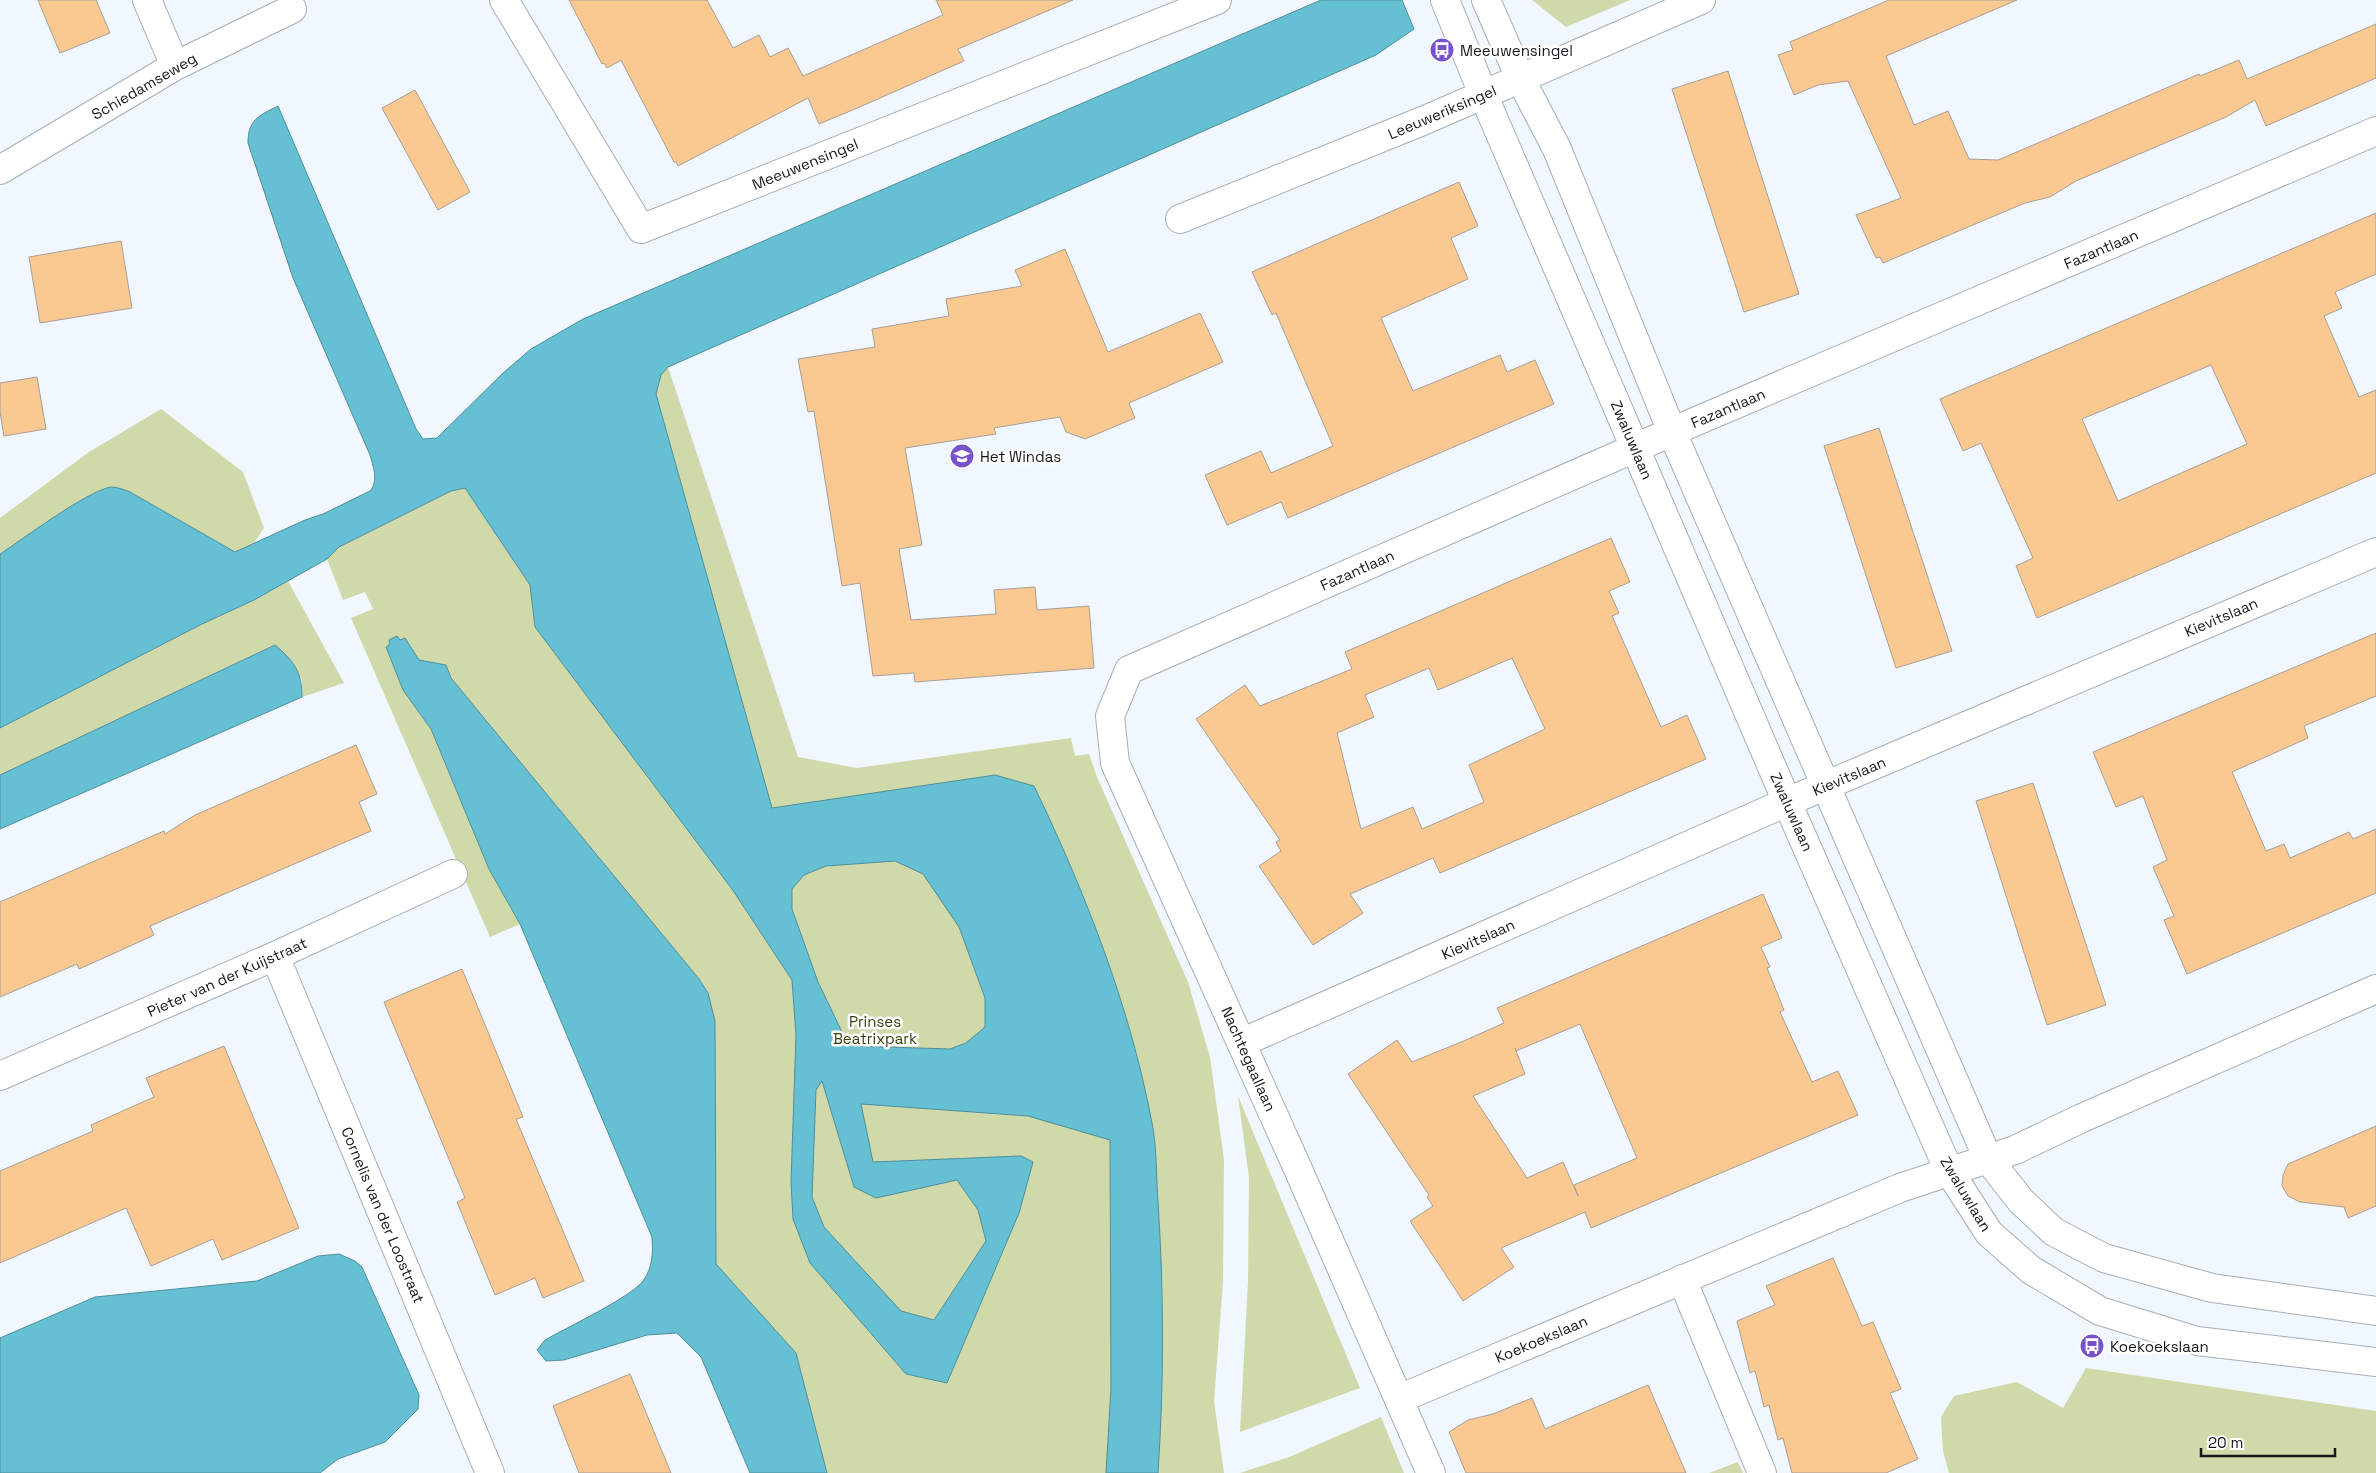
<svg xmlns="http://www.w3.org/2000/svg" width="2376" height="1473" viewBox="0 0 2376 1473" font-family="'Space Grotesk',sans-serif">
	<style>
		.green { fill: #d0d9aa }
		.water { fill: #66c0d3; stroke: #4e8e9c; fill-rule: evenodd }
		.building { fill: #fac891; stroke: #a79f97; fill-rule: evenodd }
		.lines { fill: none; stroke-linecap: round; stroke-linejoin: round }
		.minor-casing { stroke: #a6aeb6; stroke-width: 30 }
		.secondary-casing { stroke: #a6aeb6; stroke-width: 30 }
		.minor { stroke: #fff; stroke-width: 28 }
		.secondary { stroke: #fff; stroke-width: 28 }
		.labels { text-anchor: middle; dominant-baseline: central; stroke-width: 5; stroke-linejoin: round; paint-order: stroke }
		.poi-label { font-size: 15px; fill: #15181b; stroke: #fff; text-anchor: start }
		.street-label { font-size: 15px; fill: #15181b; stroke: #fff }
		.park-label { font-size: 15px; fill: #3b410d; stroke: #fff }
	</style>
	<rect width="100%" height="100%" fill="#f0f7fe"/>
	<path class="green" d="M1532,0H1630L1566,27Z
		M668,367L798,757L857,768L1071,738L1075,756L1089,754L1097,777L1188,982L1210,1057L1224,1160L1223,1282L1214,1401L1224,1473H785L668,1198L391,644L403,690L431,729L489,869L520,924L490,937L351,618L373,609L365,592L343,600L327,559L339,547L658,385L661,375Z
		M161,409L243,472L264,528L252,546L235,552L130,492L99,491L0,554V518L89,452Z
		M288,581L344,683L302,697V679L275,645L0,775V728L200,625L254,600Z
		M1238,1096L1360,1388L1240,1432L1248,1282L1249,1178Z
		M2086,1368L2376,1411V1473H1949L1943,1451L1941,1417L1954,1396L2017,1382L2063,1408Z
		M1381,1417L1404,1473H1240L1289,1457Z
		M1738,1462L1743,1473H1709Z"/>
	<path class="water" d="M1321,0H1402L1414,29L1376,55L668,367L661,375L656,394L772,808L995,775L1034,786C1085,892 1130,1006 1152,1123C1157,1148 1156,1176 1158,1202C1164,1292 1164,1383 1158,1473H1106L1111,1388L1110,1140L1028,1116L861,1104L873,1162L1021,1156L1033,1162L1019,1213L947,1383L906,1374L810,1263L793,1219L791,1182L796,1035L792,980L732,889L535,627L530,585L465,488L451,491L339,547L327,559L254,600L200,625L0,728V554C23,539 87,491 111,487C117,487 125,490 130,492L235,552L305,520L323,514L370,491C379,481 373,466 370,455L293,278L248,143C248,120 258,116 278,106L416,429L423,439L437,438L503,373L531,349L583,319ZM895,861L923,874L959,927L985,998V1027L966,1043L950,1049L853,1046L844,1036L818,982L792,909V889L804,875L826,866ZM822,1081L854,1187L876,1198L957,1180L978,1210L986,1241L934,1320L901,1311L824,1227L812,1197L816,1090Z
		M397,636L400,640L405,638L419,660L446,665L451,678L699,979L708,993L715,1021L716,1264L796,1353L827,1473H750L701,1357L677,1333L647,1335L564,1360L546,1361L537,1350L545,1340C566,1328 631,1297 643,1281C653,1267 653,1253 652,1237L520,924L489,869L431,729L403,690L386,647L390,644L389,640Z
		M275,645C294,661 302,672 302,697L0,829V775Z
		M339,1254L355,1261L362,1267L419,1395L418,1409L385,1442L338,1459L320,1473H0V1338L95,1297L257,1281L318,1256Z"/>
	<path class="building" d="M38,0H96L110,33L60,53Z
		M569,0H707L733,48L759,35L770,57L788,48L803,76L943,15L936,0H1073L958,49L964,61L855,109L819,124L808,98L678,166L676,162H674L621,60L607,68L604,63L602,64Z
		M1889,0H2017L1886,56L1914,125L1948,111L1969,159L1998,160L2199,74L2200,76L2239,60L2247,79L2376,24V78L2266,126L2255,100L2226,117L2076,181L2050,197L2025,203L1883,263L1880,257L1876,258L1856,215L1901,198L1848,81L1818,85L1794,95L1778,55L1793,50L1790,42Z
		M1728,71L1799,294L1744,312L1672,89Z
		M415,90L470,192L438,210L382,108Z
		M1459,182L1478,226L1451,238L1468,279L1381,318L1413,391L1500,355L1507,372L1535,360L1554,404L1288,518L1281,502L1227,525L1205,475L1261,451L1271,473L1333,446L1276,313L1272,315L1252,272Z
		M2376,213V274L2335,292L2342,308L2324,316L2359,397L2376,390V473L2037,618L2016,566L2033,558L1981,443L1963,451L1940,399ZM2211,365L2247,444L2118,501L2082,419Z
		M121,241L132,308L40,323L29,257Z
		M1065,249L1108,352L1200,313L1223,362L1129,403L1135,418L1085,439L1066,432L1060,417L994,428L996,434L905,448L922,545L899,549L911,620L996,614L994,590L1035,587L1037,610L1089,606L1094,668L915,682L914,673L873,676L860,583L842,586L814,411L808,412L798,359L875,347L872,329L949,316L946,299L1022,286L1015,270Z
		M37,377L46,429L4,436L0,412V383Z
		M1879,428L1952,651L1896,668L1824,446Z
		M1611,538L1630,582L1609,591L1619,613L1612,616L1661,727L1687,715L1706,759L1440,873L1433,858L1350,894L1363,913L1313,945L1259,866L1281,851L1276,842L1280,840L1196,719L1245,685L1260,706L1352,669L1345,652ZM1512,658L1545,729L1469,765L1484,802L1422,829L1413,807L1361,829L1337,733L1374,717L1365,695L1429,668L1438,690Z
		M2376,633V696L2304,726L2308,738L2232,772L2266,851L2284,844L2290,858L2349,832L2353,839L2376,829V893L2187,974L2164,920L2174,916L2153,867L2167,860L2143,796L2116,807L2093,752Z
		M356,745L377,794L359,802L371,831L150,926L154,935L117,952L79,969L77,964L0,997V902L164,831L165,834L195,815Z
		M2033,783L2106,1005L2047,1025L1976,801Z
		M1763,894L1782,938L1761,947L1770,967L1767,968L1784,1010L1780,1012L1812,1082L1838,1071L1858,1115L1591,1228L1585,1212L1501,1248L1514,1267L1463,1301L1410,1221L1433,1206L1427,1197L1429,1195L1348,1074L1397,1040L1412,1062L1466,1040L1504,1023L1497,1008ZM1580,1024L1637,1158L1574,1185L1578,1196L1563,1162L1527,1178L1473,1096L1525,1074L1515,1048L1516,1051Z
		M462,969L523,1117L516,1119L584,1281L543,1298L535,1278L495,1295L457,1202L465,1198L384,1002Z
		M224,1046L299,1228L222,1260L213,1239L151,1266L126,1208L0,1263V1171L93,1131L91,1125L154,1097L146,1078Z
		M2376,1126V1206L2348,1218L2344,1207L2300,1202L2288,1196L2282,1186L2283,1175L2288,1164Z
		M1833,1258L1862,1326L1873,1322L1901,1389L1890,1393L1918,1459L1886,1473H1792L1783,1438L1778,1440L1769,1405L1764,1407L1755,1371L1750,1373L1737,1321L1775,1305L1766,1286Z
		M630,1374L671,1473H579L553,1406Z
		M1648,1385L1686,1473H1466L1449,1432L1468,1420L1493,1414L1532,1398L1545,1429Z"/>
	<g class="lines">
		<defs>
			<path id="minor" d="M147,0L175,66
				M504,0L641,229L1217,0
				M0,170L175,66L292,9
				M1180,219L1425,120L1701,0
				M275,956L490,1473
				M1241,1043L1787,802L2376,552
				M0,1076L275,956L453,874
				M1682,1279L1762,1473
				M1399,1399L1900,1188L2015,1150L2082,1118L2376,989
				M1431,1473L1298,1169L1115,763L1110,716L1129,670L1692,423L2376,131"/>
			<path id="secondary" d="M1445,0L1483,94L1787,802L1949,1171L1989,1233L2031,1270L2100,1311L2197,1341L2376,1362
				M1486,0L1520,78L1557,149L1672,432L1988,1159L2021,1201L2054,1232L2104,1258L2212,1288L2376,1311"/>
		</defs>
		<use href="#minor" class="minor-casing"/>
		<use href="#secondary" class="secondary-casing"/>
		<use href="#minor" class="minor"/>
		<use href="#secondary" class="secondary"/>
	</g>
	<defs>
		<symbol id="bus-disc" viewBox="-11 -11 22 22"><circle r="9.5" fill="#7652cb" stroke="#fff"/><path d="M-5-6H5V4H4V6H2V4H-2V6H-4V4H-5ZM-3.5-4V0h7V-4ZM-3.5 1.2v1.5H-2V1.2ZM2 1.2v1.5H3.5V1.2Z" fill="#fff"/></symbol>
		<symbol id="school-disc" viewBox="-11 -11 22 22"><circle r="9.5" fill="#7652cb" stroke="#fff"/><path d="M0-5L7-2L0 1L-7-2ZM-4 1L0 2.5L4 1V4Q0 6-4 4Z" fill="#fff"/></symbol>
	</defs>
	<g fill-rule="evenodd">
		<use href="#bus-disc" x="1428" y="36" width="28" height="28"/>
		<use href="#school-disc" x="948" y="442" width="28" height="28"/>
		<use href="#bus-disc" x="2078" y="1332" width="28" height="28"/>
	</g>
	<g class="labels">
		<g class="poi-label">
			<text x="1460" y="50">Meeuwensingel</text>
			<text x="980" y="456">Het Windas</text>
			<text x="2110" y="1346">Koekoekslaan</text>
		</g>
		<g class="street-label">
			<text transform="translate(144 86) rotate(-30)">Schiedamseweg</text>
			<text transform="translate(1442 112) rotate(-23)">Leeuweriksingel</text>
			<text transform="translate(805 164) rotate(-22)">Meeuwensingel</text>
			<text transform="translate(2101 249) rotate(-23)">Fazantlaan</text>
			<text transform="translate(1728 408) rotate(-23)">Fazantlaan</text>
			<text transform="translate(1632 440) rotate(67)">Zwaluwlaan</text>
			<text transform="translate(1357 570) rotate(-24)">Fazantlaan</text>
			<text transform="translate(2221 617) rotate(-23)">Kievitslaan</text>
			<text transform="translate(1849 776) rotate(-23)">Kievitslaan</text>
			<text transform="translate(1792 812) rotate(66)">Zwaluwlaan</text>
			<text transform="translate(1478 939) rotate(-24)">Kievitslaan</text>
			<text transform="translate(227 977) rotate(-24)">Pieter van der Kuijstraat</text>
			<text transform="translate(1249 1059) rotate(66)">Nachtegaallaan</text>
			<text transform="translate(1966 1194) rotate(59)">Zwaluwlaan</text>
			<text transform="translate(383 1215) rotate(67)">Cornelis van der Loostraat</text>
			<text transform="translate(1541 1339) rotate(-23)">Koekoekslaan</text>
		</g>
		<g class="park-label">
			<text x="875" y="1021">Prinses<tspan x="875" dy="17">Beatrixpark</tspan></text>
		</g>
	</g>
	<path d="M2201 1448v8h134v-8" fill="none" stroke="#15181b" stroke-width="2.5"/>
	<text x="2208" y="1448" font-size="15" fill="#15181b" stroke="#ffffff" stroke-width="4" paint-order="stroke">20 m</text>
</svg>
